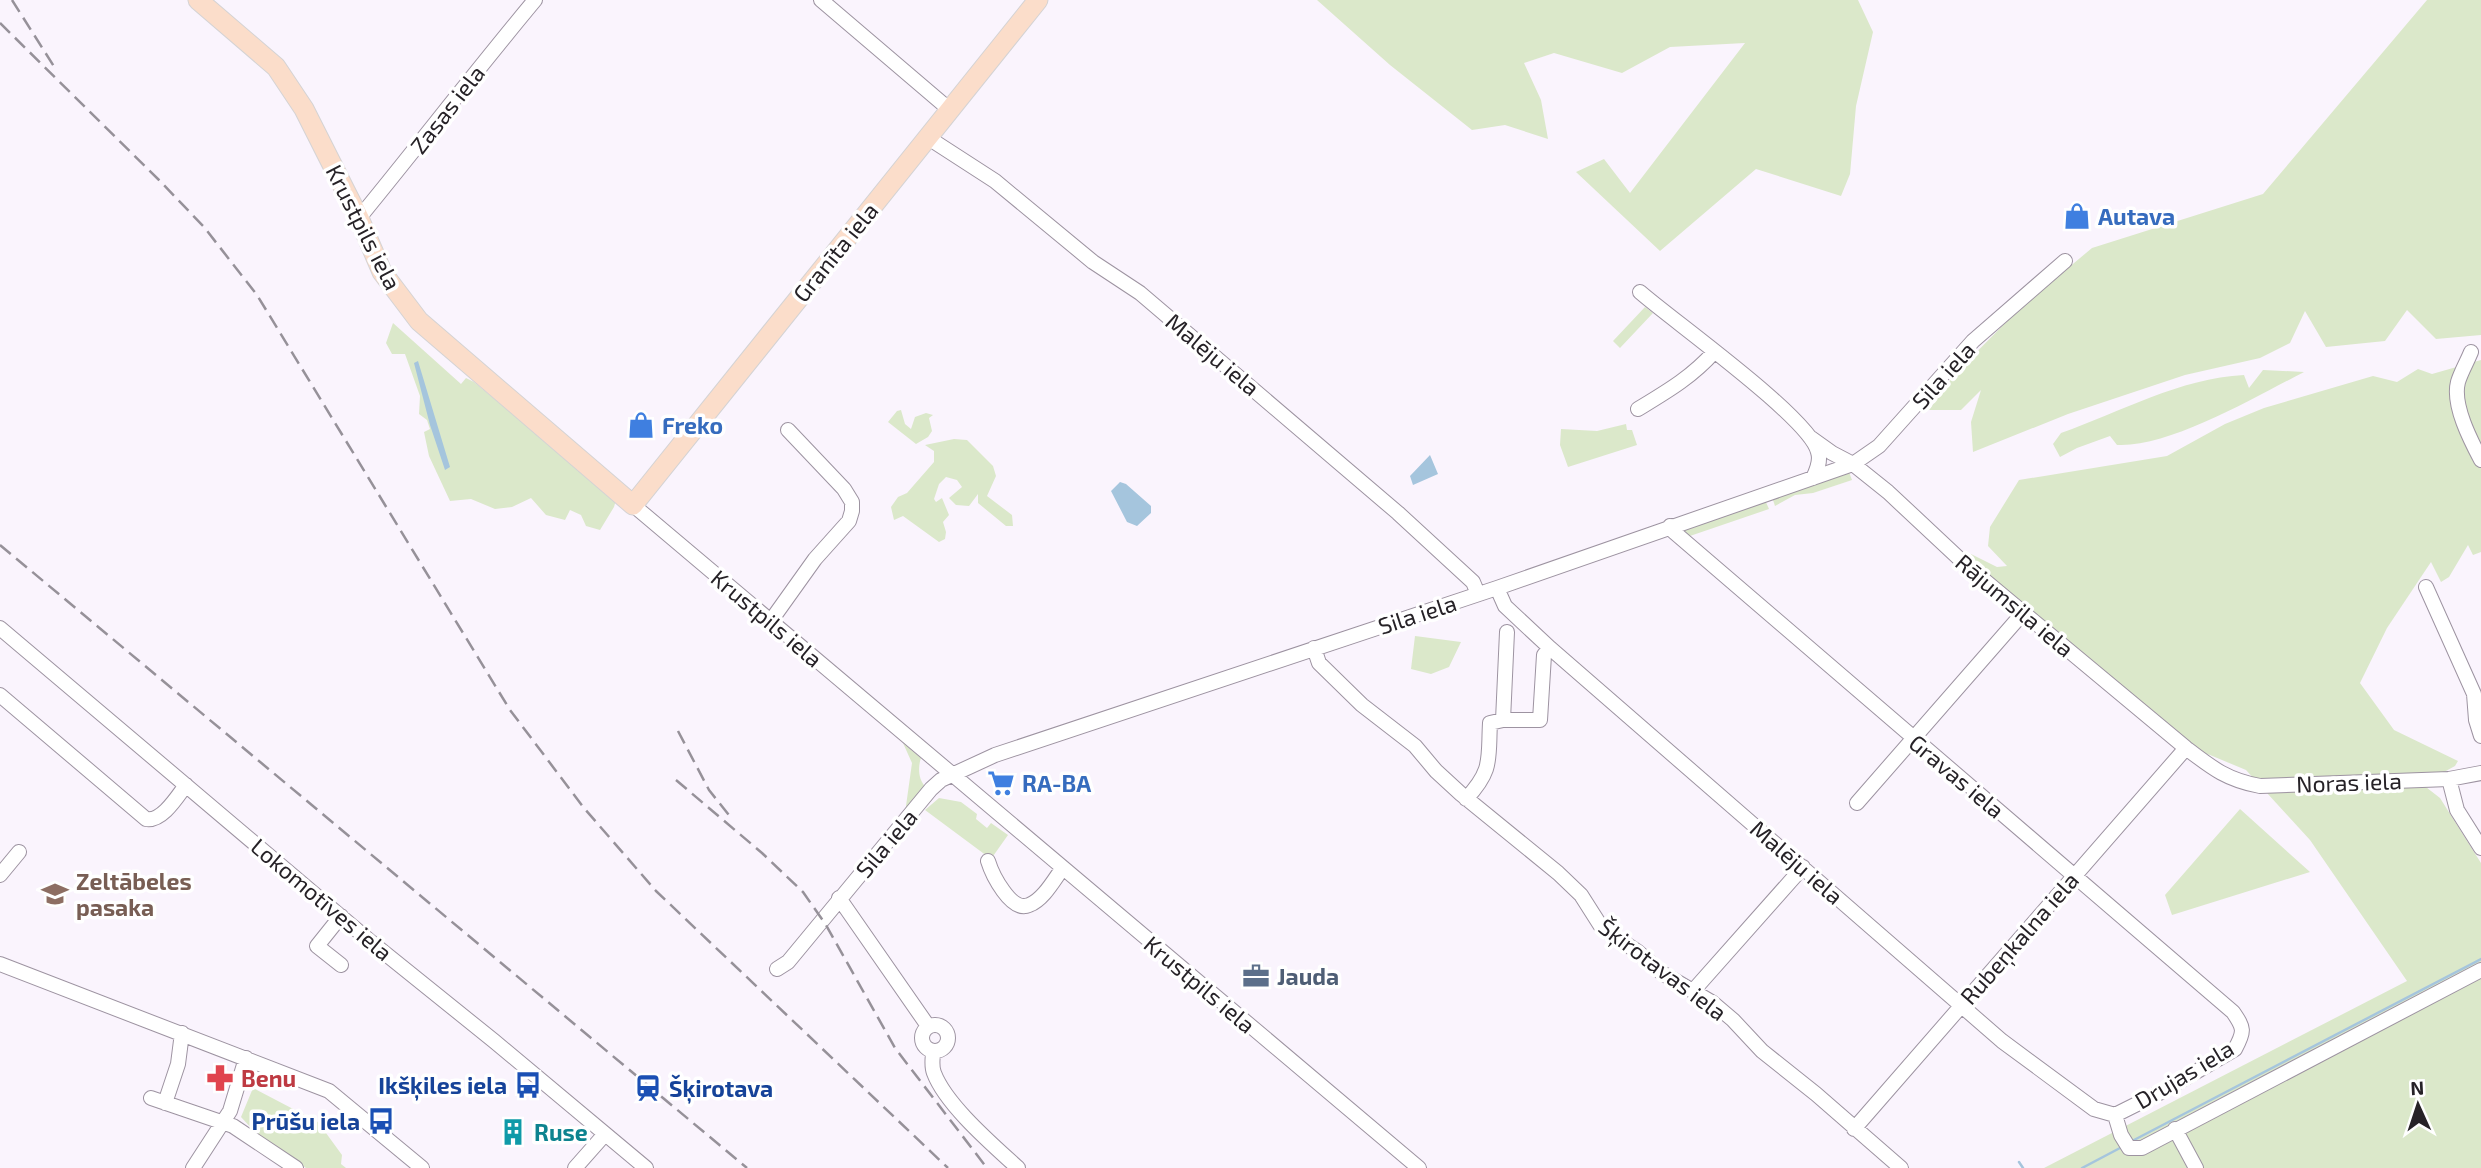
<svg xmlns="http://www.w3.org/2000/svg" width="2481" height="1168" viewBox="0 0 2481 1168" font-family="'Exo 2',sans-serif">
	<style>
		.green { fill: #dbe8ca }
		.water { fill: #a5c5dd }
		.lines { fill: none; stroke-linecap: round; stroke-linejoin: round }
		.stream { stroke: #a5c5dd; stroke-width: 2.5 }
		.minor-casing { stroke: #9d93a1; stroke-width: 16 }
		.major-casing { stroke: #d4d3d4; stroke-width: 21 }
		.minor { stroke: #fff; stroke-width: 14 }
		.major { stroke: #fbddca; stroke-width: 19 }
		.rail { stroke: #969199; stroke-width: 2.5; stroke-dasharray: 14 7; stroke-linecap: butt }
		.labels { text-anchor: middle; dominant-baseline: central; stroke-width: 7; stroke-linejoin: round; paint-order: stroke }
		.street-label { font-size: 23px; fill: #262227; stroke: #fff }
		.shop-label { font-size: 23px; font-weight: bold; fill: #366cbe; stroke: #fff; text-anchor: start }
		.education-label { font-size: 23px; font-weight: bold; fill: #785e54; stroke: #fff; text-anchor: start }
		.service-label { font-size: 23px; font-weight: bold; fill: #4e5e75; stroke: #fff; text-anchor: start }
		.health-label { font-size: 23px; font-weight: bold; fill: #be3a42; stroke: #fff; text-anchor: start }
		.transit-label { font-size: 23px; font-weight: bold; fill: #164399; stroke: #fff; text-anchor: end }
		.culture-label { font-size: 23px; font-weight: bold; fill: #0d838f; stroke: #fff; text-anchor: start }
	</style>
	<rect width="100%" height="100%" fill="#faf4fd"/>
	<path class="green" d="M1317,0H1858L1873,32L1856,106L1850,174L1841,196L1756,169L1660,251L1576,172L1604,159L1630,193L1745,43L1670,47L1622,73L1554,53L1524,63L1541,100L1548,139L1505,125L1472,130L1390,65Z
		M2427,0H2481V335L2436,339L2407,310L2385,341L2326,347L2305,311L2290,343L2260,358L2185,375L2068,414L1973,452L1971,422L1981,390L1961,410H1929L1953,376L2019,309L2092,248L2263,194Z
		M1645,307L1653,313L1620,348L1613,341Z
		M393,323L461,384L466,378L474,382L616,500L614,507L600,530L586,526L581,515L570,510L565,520L546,515L531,498L512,507L495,509L471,499L450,501L429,456L424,432L430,429L427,420L419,414L420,396L405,354H392L386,343Z
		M2481,360V552L2473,555L2468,545L2449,577L2441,582L2431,562L2387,628L2360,683L2394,730L2458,761L2455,766L2422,784L2440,798L2481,863V1168H2044L2407,981L2310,840L2246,770L2210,755L2186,748L1966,565L1971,554L1997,567L2007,566L1988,546L1990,527L2019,480L2167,456L2225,424L2264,408L2373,376L2397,382L2418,369L2432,374Z
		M2263,370L2304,372C2257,396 2169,448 2117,445L2110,436L2077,448L2060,457L2053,444L2061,433C2121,412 2180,378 2244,375L2249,388Z
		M901,410L905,424L911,429L915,417L926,413L933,415L929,418L932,431L928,437L916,444L888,422L897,411Z
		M1626,424L1627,430H1632L1637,445L1568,467L1560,445L1561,429L1597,431Z
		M954,439L967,440L993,466L996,476L987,496L1012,515L1013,526H1006L978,503V494L969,506L956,505L949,498L962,487L957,480L946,477L939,484L934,499L936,502L942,498L949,515L943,522L946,532L945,539L939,542L903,516L894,520L891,507L898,497L907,493L934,462V451L925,445Z
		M1849,472L1852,480L1813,493L1795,495L1775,506L1772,497Z
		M1765,500L1769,509L1687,537L1680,530Z
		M1415,636L1461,642L1449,667L1431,674L1411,669Z
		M903,743L921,758C918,766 918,779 925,786L905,813L912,763Z
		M939,798L961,802L977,814L976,819L987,828L991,823L1008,835L991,859L925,810Z
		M2240,809L2310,872L2172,915L2165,895Z
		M253,1088L318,1122L342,1155L341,1164L346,1168H306L253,1130L241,1117Z"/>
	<path class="water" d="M418,361L450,467L445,470L430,425L414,363Z
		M1430,455L1438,474L1413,485L1410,476Z
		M1120,482L1126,484L1151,506V513L1137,526L1127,522L1111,491Z"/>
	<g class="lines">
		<path class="stream" d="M2134,1140L2481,959
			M2019,1162L2023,1168
			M2082,1168L2120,1148"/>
		<defs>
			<path id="minor" d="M821,0L950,110
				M927,137L995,181L1093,262L1140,293L1398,513L1473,582L1478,594
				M359,218C418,146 475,72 535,0
				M1640,292C1673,321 1810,418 1818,452C1821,461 1817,470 1813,478
				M2471,352C2467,362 2461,372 2458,382C2452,405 2471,441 2481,460
				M1638,409C1666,392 1692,377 1714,352
				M1811,438L1832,453L1853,464L1888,492L1966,565L2186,748C2212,768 2227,780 2260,786L2449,779L2481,773
				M633,505L1419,1168
				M1670,526L1674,532L2233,1012C2244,1028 2245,1031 2235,1049L2163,1091L2115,1115
				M2426,587L2474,694L2476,720L2481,736
				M1497,588L1505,606L1550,648L2002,1041L2094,1109L2115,1115
				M770,622L815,559L849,521L852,511V502L844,489L788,430
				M0,628L371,942L494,1041L646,1168
				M1314,648L1319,663L1362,705L1415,746L1436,771L1461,794L1558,873L1581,895L1602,928L1638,952L1662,973L1713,1003L1733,1020L1762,1051L1816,1094L1901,1168
				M0,695L146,819C162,822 177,797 186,785
				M1503,720L1507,632
				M2449,779L2457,810L2481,848
				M1466,799C1493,770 1488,760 1490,723L1503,720H1540L1544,655L1550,648
				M1857,803L2023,613
				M988,861C992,874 1011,913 1029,905C1043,900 1054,880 1062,869
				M0,875L19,852
				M839,898L928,1026
				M341,916L317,946L341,965
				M0,964L329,1091L422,1168
				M777,969L788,962L931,789L941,780L995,755L1497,588L1853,464L1879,446L1973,341L2065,261
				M1693,991L1803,867
				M922 1038a13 13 0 1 1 26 0a13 13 0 1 1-26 0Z
				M933,1051C933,1058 931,1066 934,1073C946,1105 993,1145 1018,1168
				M151,1098L233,1126L296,1168
				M165,1103L178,1064L182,1033
				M2115,1115L2121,1135L2129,1148H2142L2481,970
				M1854,1129L2186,748
				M2175,1129L2196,1168
				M193,1168L230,1111L246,1058
				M575,1168L605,1134"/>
			<path id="major" d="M198,0L276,67L304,109L359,218L382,272L419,321L633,505L1038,0"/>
		</defs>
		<use href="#minor" class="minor-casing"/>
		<use href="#major" class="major-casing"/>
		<use href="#minor" class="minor"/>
		<use href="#major" class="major"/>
		<path class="rail" d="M12,0L55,68
			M0,23L159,180L204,227L257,295L510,710L584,808L656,891L948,1168
			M0,545L747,1168
			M678,731L709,790L732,819
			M676,780L762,853L803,892L826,925L895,1048L987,1168"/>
	</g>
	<defs>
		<symbol id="shop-bare" viewBox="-9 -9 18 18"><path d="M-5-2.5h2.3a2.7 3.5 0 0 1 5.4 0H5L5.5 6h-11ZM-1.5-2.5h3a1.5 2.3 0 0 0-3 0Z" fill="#3f7fe0" stroke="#fff" stroke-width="2.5" paint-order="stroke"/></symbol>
		<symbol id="supermarket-bare" viewBox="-9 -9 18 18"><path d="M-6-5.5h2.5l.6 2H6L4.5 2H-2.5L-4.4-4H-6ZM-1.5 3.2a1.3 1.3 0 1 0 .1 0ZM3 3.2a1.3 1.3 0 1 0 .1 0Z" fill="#3f7fe0" stroke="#fff" stroke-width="2.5" paint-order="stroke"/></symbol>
		<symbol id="school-bare" viewBox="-9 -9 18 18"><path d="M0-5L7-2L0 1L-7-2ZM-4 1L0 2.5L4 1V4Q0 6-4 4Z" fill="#8d6e63" stroke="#fff" stroke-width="2.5" paint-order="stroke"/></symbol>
		<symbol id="office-bare" viewBox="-9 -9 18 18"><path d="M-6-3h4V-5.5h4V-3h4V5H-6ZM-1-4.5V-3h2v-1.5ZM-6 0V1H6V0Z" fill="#5c6f8a" stroke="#fff" stroke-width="2.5" paint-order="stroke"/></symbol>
		<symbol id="pharmacy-bare" viewBox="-9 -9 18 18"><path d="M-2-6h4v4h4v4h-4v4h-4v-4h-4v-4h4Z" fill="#e0444e" stroke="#fff" stroke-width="2.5" paint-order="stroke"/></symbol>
		<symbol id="bus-bare" viewBox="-9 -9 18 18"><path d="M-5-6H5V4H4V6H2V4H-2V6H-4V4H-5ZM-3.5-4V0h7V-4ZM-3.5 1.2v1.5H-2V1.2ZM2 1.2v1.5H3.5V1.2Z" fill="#1a4fb4" stroke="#fff" stroke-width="2.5" paint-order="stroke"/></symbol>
		<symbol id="station-bare" viewBox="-9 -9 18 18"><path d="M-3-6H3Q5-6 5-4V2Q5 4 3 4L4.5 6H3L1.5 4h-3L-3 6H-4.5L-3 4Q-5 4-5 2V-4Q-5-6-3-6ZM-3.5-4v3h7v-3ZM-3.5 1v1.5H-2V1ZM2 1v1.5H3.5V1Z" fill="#1a4fb4" stroke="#fff" stroke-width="2.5" paint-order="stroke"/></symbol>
		<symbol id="building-bare" viewBox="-9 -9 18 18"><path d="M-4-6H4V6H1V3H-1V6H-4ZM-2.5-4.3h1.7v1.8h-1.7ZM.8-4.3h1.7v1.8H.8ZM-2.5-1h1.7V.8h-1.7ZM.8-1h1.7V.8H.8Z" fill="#0f9aa8" stroke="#fff" stroke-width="2.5" paint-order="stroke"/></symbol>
	</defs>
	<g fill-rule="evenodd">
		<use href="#shop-bare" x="2058" y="197" width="38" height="38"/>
		<use href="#shop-bare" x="622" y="406" width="38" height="38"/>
		<use href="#supermarket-bare" x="982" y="764" width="38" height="38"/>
		<use href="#school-bare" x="36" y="875" width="38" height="38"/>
		<use href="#office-bare" x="1237" y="957" width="38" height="38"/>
		<use href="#pharmacy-bare" x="201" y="1059" width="38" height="38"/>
		<use href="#bus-bare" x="509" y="1066" width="38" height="38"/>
		<use href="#station-bare" x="629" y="1069" width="38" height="38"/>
		<use href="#bus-bare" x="362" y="1102" width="38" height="38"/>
		<use href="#building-bare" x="494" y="1113" width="38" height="38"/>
	</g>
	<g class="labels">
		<g class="street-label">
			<text transform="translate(447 109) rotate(-52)">Zasas iela</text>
			<text transform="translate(364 227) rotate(63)">Krustpils iela</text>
			<text transform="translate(835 252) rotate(-51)">Granīta iela</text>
			<text transform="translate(1213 354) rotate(40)">Malēju iela</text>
			<text transform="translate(1943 375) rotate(-48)">Sila iela</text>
			<text transform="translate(2015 605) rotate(40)">Rājumsila iela</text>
			<text transform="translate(1417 614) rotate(-18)">Sila iela</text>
			<text transform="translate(767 618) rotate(40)">Krustpils iela</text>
			<text transform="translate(1957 776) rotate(40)">Gravas iela</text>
			<text transform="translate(2349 782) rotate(-2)">Noras iela</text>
			<text transform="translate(886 843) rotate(-50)">Sila iela</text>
			<text transform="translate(1797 862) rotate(41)">Malēju iela</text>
			<text transform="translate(322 899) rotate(40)">Lokomotīves iela</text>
			<text transform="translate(2019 938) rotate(-49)">Rubeņkalna iela</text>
			<text transform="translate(1663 969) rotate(37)">Šķirotavas iela</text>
			<text transform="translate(1200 984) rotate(40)">Krustpils iela</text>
			<text transform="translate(2184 1074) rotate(-31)">Drujas iela</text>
		</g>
		<g class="shop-label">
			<text x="2098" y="216">Autava</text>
			<text x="662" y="425">Freko</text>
			<text x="1022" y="783">RA-BA</text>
		</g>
		<g class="education-label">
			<text x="76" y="881">Zeltābeles<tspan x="76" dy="26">pasaka</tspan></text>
		</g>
		<g class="service-label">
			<text x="1277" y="976">Jauda</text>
		</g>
		<g class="health-label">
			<text x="241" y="1078">Benu</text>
		</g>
		<g class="transit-label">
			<text x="507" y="1085">Ikšķiles iela</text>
			<text x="669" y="1088" text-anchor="start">Šķirotava</text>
			<text x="360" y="1121">Prūšu iela</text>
		</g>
		<g class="culture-label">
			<text x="534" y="1132">Ruse</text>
		</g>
	</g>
	<g transform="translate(2418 1105) rotate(357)" stroke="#ffffff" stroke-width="5" paint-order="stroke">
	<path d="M0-5L12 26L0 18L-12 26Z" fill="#262227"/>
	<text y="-10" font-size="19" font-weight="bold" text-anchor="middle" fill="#262227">N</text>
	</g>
</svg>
